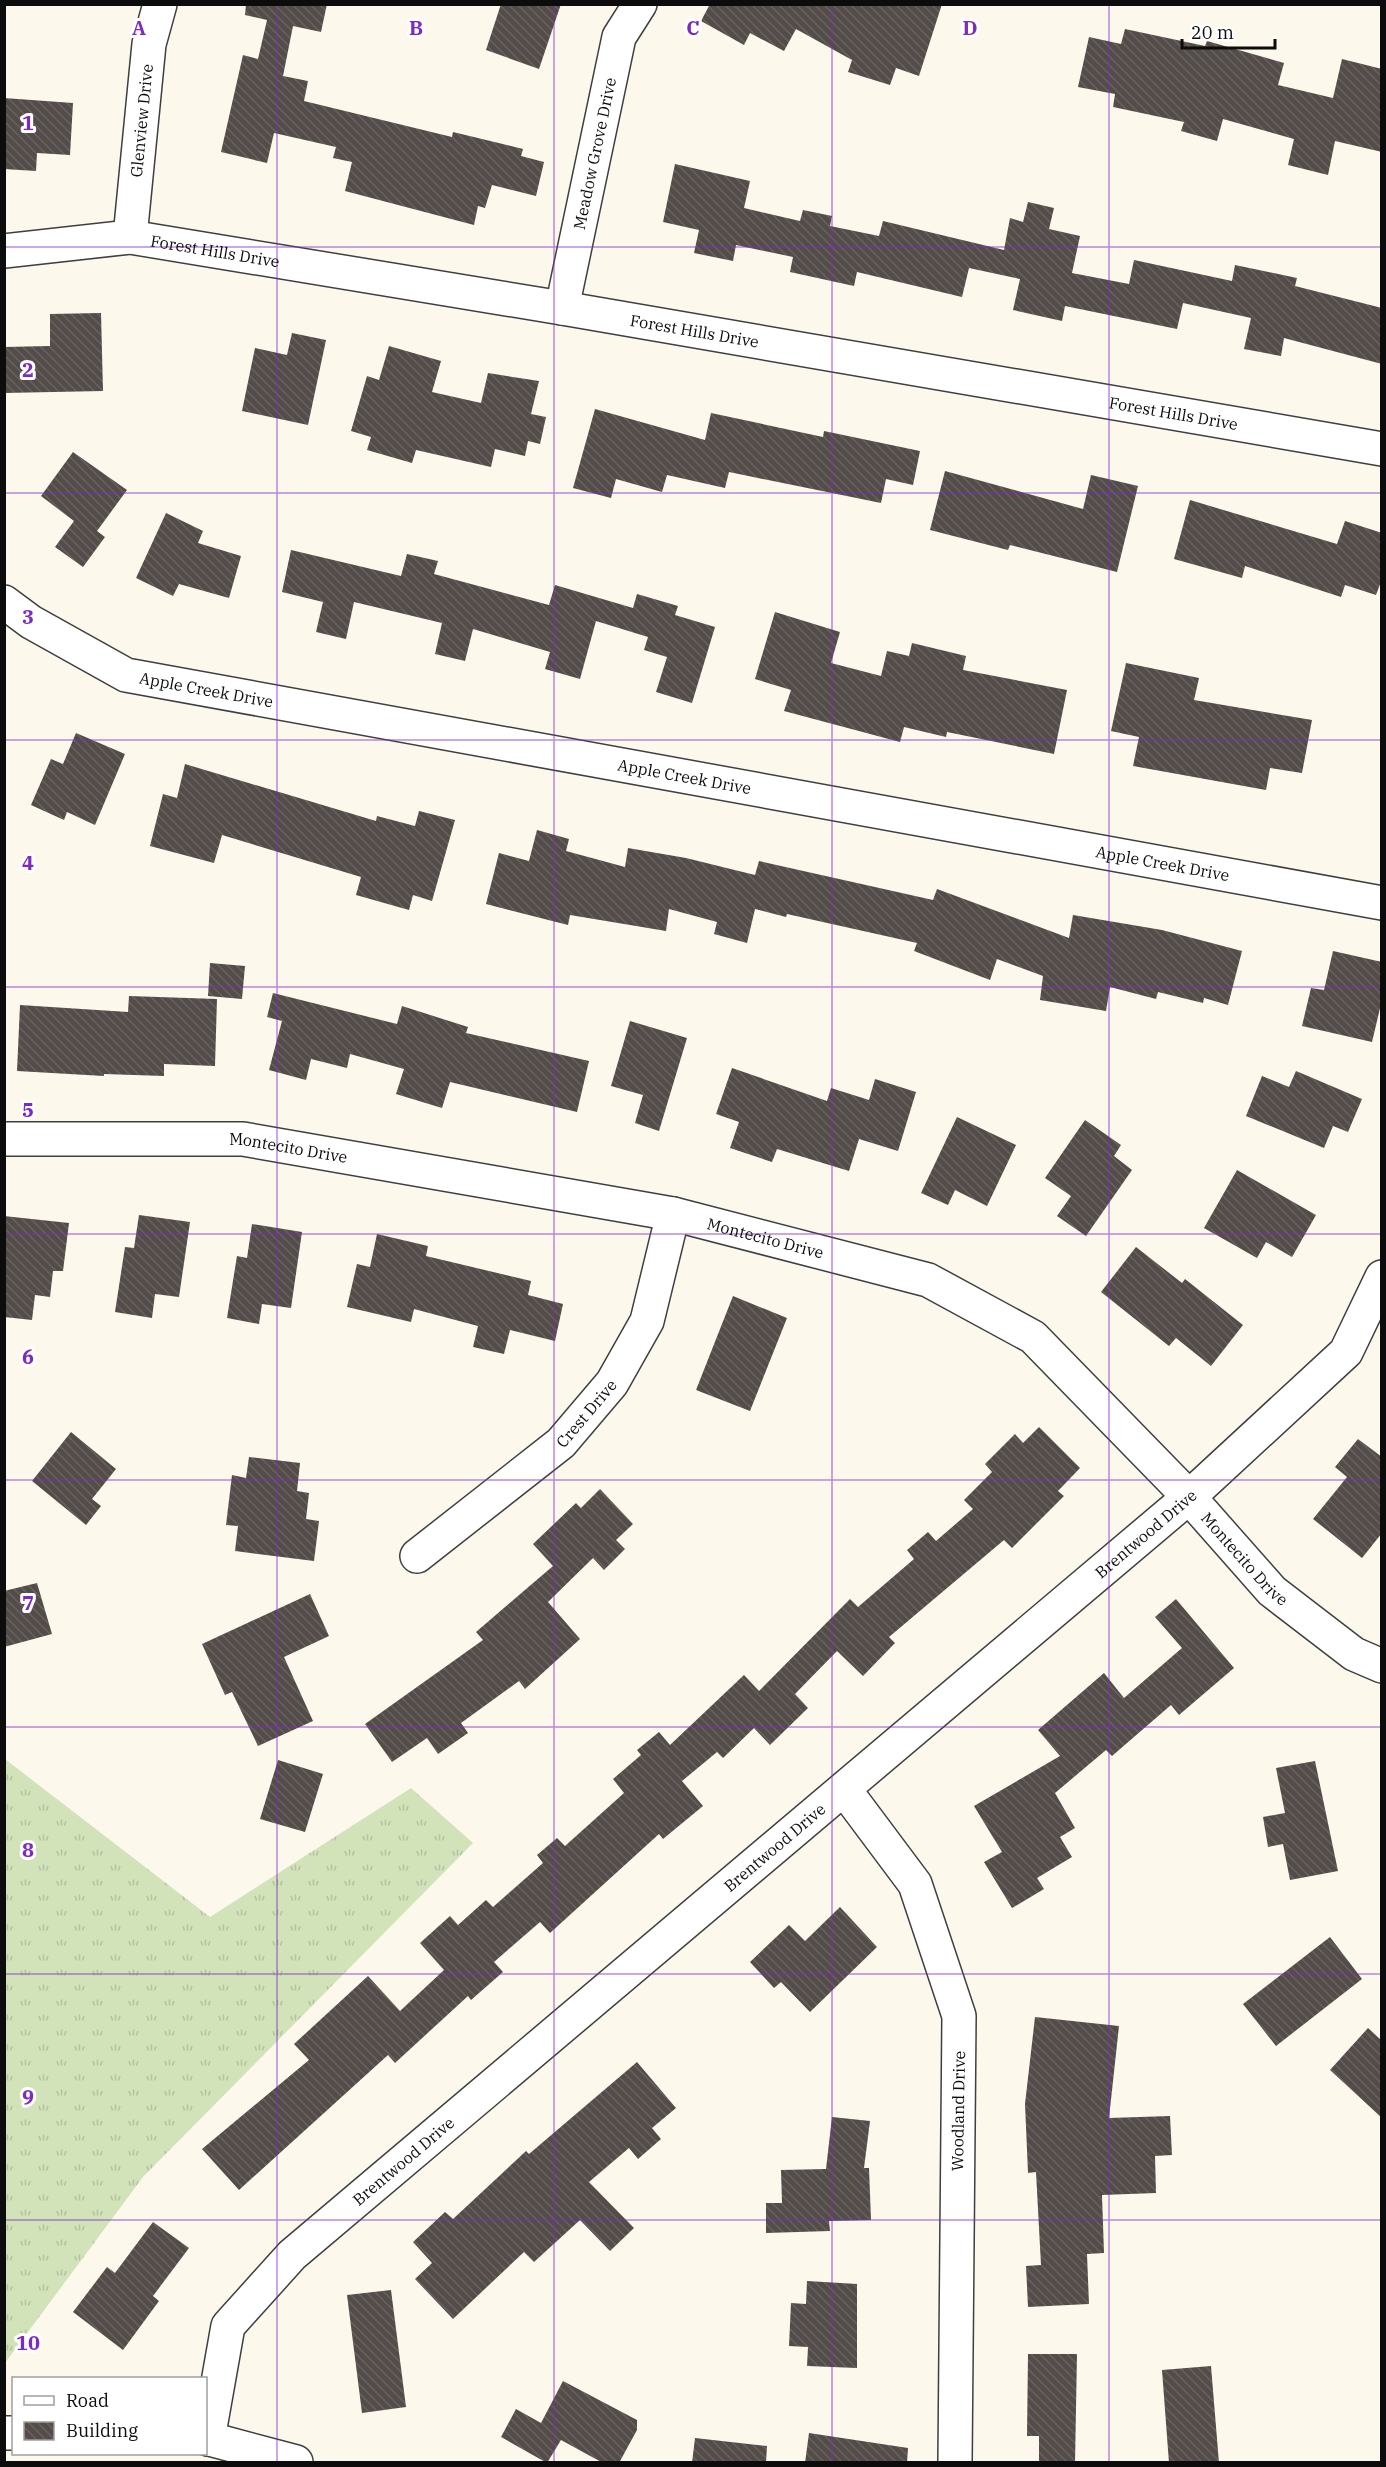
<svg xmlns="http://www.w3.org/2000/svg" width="1386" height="2467" viewBox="0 0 1386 2467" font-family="'IBM Plex Serif',serif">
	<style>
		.grass { fill: url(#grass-tufts) }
		.building { fill: url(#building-back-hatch) }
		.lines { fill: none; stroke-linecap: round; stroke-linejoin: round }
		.minor-casing { stroke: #3f3f3f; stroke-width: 36 }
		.minor { stroke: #fff; stroke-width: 33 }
		.grid { fill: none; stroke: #7b2cbf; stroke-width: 1.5; stroke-opacity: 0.55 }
		.labels { text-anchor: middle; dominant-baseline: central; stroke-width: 6; stroke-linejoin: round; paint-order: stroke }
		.street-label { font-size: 16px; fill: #0c0c0c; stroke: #fff }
		.grid-label { font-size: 20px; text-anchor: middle; font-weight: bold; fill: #7b2cbf; stroke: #fff; stroke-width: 6; stroke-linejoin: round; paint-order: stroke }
	</style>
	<defs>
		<pattern id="grass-tufts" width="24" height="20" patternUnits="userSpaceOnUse" patternTransform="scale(1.5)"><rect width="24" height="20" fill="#d2e3ba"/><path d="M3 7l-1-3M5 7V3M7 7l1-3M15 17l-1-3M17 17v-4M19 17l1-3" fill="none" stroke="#b3c29f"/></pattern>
		<pattern id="building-back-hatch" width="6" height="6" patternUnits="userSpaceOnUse" patternTransform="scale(1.5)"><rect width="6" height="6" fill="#534c49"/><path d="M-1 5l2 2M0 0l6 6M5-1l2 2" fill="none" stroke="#67615f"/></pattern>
	</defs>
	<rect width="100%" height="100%" fill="#fdf8ec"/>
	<path class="grass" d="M5,1759L210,1917L411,1788L473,1843L143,2177L5,2363Z"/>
	<path class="building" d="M246,4H327L321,32L293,26L283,76L308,81L304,101L452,137L453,132L523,149L521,156L544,162L536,196L492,185L485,208L478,206L474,225L345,191L352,162L333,158L336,147L274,133L267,163L221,152L243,55L258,59L267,20L245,15Z
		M501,4H561L539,69L486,50Z
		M710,4H942L919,76L896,68L890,85L848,72L852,60L796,29L784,51L750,33L744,45L701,21Z
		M1125,29L1205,46L1207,41L1284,63L1278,85L1333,98L1342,59L1382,69V152L1335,141L1328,175L1288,165L1294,139L1223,119L1217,141L1181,131L1184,122L1113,107L1115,94L1078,87L1089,37L1121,44Z
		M4,98L73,103L70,155L37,153L36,171L4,169Z
		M675,164L750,181L744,208L800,221L803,210L832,216L830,226L879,236L883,221L1004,250L1010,218L1023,222L1028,202L1054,208L1049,229L1080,236L1072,273L1129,284L1134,260L1232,281L1235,265L1297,278L1295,286L1382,308V364L1284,338L1281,356L1244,349L1251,318L1183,303L1177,329L1065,306L1062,321L1013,310L1020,279L969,268L962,297L857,272L854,286L790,272L793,257L736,245L733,261L694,253L699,230L663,222Z
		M101,313L103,391L4,393V347L50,346V314Z
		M292,333L326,340L308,425L242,411L255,348L287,355Z
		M389,346L441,361L432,392L481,403L488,373L539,381L531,414L546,417L540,444L528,441L525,456L495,449L491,467L416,450L412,463L367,450L371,437L351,431L367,376L379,380Z
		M595,409L705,440L711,413L823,437L824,431L920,451L913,485L886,479L881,503L729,472L725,488L667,475L662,492L616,479L611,498L573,488Z
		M73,452L127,490L97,531L105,537L83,567L55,547L74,521L41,496Z
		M945,471L1083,509L1091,475L1138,486L1117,572L1010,545L1008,550L930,530Z
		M1190,500L1337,544L1345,521L1382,533V579L1376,595L1345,585L1341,597L1245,566L1242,578L1174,559Z
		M166,513L203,531L198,543L241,556L229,598L179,584L173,596L136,578Z
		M291,550L401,576L407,554L438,561L434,574L549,605L555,585L633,608L637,594L678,606L675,615L715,627L692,703L656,692L667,657L644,650L648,637L596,621L580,679L545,669L550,652L473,629L465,661L435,654L442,623L354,602L346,639L316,632L323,602L282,592Z
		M775,612L840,632L831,663L881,676L887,651L909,656L912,643L966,656L963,670L1067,690L1054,754L947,732L946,737L904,727L900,742L784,711L791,690L755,679Z
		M1126,663L1199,678L1194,700L1312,720L1302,773L1270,768L1266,790L1133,766L1139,737L1111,731Z
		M76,733L125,754L95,825L67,812L64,820L31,805L51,759L63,764Z
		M185,764L376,821L377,816L415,826L419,811L455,820L432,901L413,895L409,910L356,895L361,877L222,835L214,863L150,846L163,794L177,798Z
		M537,830L569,839L566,851L625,867L628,848L686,858L755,875L759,861L933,900L937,889L1069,938L1073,915L1162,930L1242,951L1228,1005L1204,998L1203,1003L1158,992L1156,999L1110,987L1106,1011L1040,1000L1043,976L997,959L990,980L914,951L917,943L787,914L786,917L755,909L747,943L714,934L717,922L669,909L666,931L570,915L568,925L486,904L499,853L529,861Z
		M1333,951L1382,962V1000L1372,1042L1302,1026L1311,988L1324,990Z
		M210,963L245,966L242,999L208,996Z
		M273,993L397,1024L402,1006L468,1027L466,1033L589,1061L577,1112L450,1082L442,1108L396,1094L404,1069L350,1054L347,1068L311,1059L306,1080L269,1070L282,1021L267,1017Z
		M129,996L217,999L215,1066L164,1064V1076L104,1074V1076L17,1071L20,1005L128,1012Z
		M630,1021L687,1038L659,1131L635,1123L643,1095L611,1086Z
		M732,1068L827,1101L831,1088L869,1100L875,1079L916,1092L898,1151L859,1139L849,1171L777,1149L772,1162L730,1148L739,1122L716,1114Z
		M1296,1071L1362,1099L1348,1132L1333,1126L1324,1148L1246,1116L1262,1076L1289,1087Z
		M957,1117L1016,1145L987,1206L955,1190L948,1205L921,1193Z
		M1085,1120L1121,1145L1114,1156L1132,1170L1086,1236L1057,1216L1071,1196L1045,1178Z
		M1237,1170L1316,1215L1292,1257L1266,1242L1257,1258L1204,1228Z
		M139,1215L190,1222L179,1297L155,1294L152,1318L115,1312L125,1247L134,1248Z
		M4,1216L69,1223L63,1271H53L50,1297L35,1295L32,1320L4,1317Z
		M252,1224L302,1232L291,1308L262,1304L259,1324L227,1318L237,1256L247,1258Z
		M377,1234L428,1246L426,1256L531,1281L528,1295L563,1304L555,1341L510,1330L504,1354L473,1347L478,1326L414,1309L411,1322L347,1307L357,1264L370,1267Z
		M1136,1247L1182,1283L1185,1279L1243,1325L1211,1366L1176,1338L1169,1346L1101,1292Z
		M733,1296L787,1318L750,1411L696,1390Z
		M1039,1427L1080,1468L1058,1491L1064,1496L1012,1548L1004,1540L889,1637L895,1643L863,1676L837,1651L795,1694L808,1708L770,1745L754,1728L723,1758L717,1752L682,1781L703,1806L663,1839L659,1834L550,1933L540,1922L494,1962L503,1972L471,2000L468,1996L395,2063L388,2055L239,2190L202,2149L309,2060L294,2044L368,1976L400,2011L444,1970L420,1943L450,1916L458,1925L486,1900L493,1907L543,1863L537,1855L557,1838L565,1846L624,1793L613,1779L641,1755L637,1750L659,1732L670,1745L744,1675L759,1691L850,1599L858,1607L914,1559L907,1550L928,1532L936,1541L973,1509L964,1500L992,1472L985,1464L1015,1434L1023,1443Z
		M71,1432L116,1469L92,1499L101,1506L86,1525L32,1481Z
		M1358,1439L1382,1457V1533L1362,1558L1313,1519L1347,1477L1335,1467Z
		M249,1457L300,1463L297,1491L309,1493L306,1519L319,1521L314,1561L235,1551L238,1526L226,1525L232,1475L246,1478Z
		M600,1489L633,1524L616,1540L625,1549L604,1570L593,1558L548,1602L580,1639L525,1689L519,1681L461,1723L468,1733L438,1754L427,1738L392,1762L365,1724L483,1640L476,1632L553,1566L533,1544L576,1503L581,1508Z
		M37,1583L52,1634L4,1647V1591Z
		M310,1594L329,1636L284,1657L313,1721L258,1746L232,1692L225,1695L202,1644Z
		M1176,1599L1234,1668L1179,1715L1171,1705L1112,1756L1106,1750L1055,1793L1075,1828L1060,1837L1072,1857L1037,1878L1044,1889L1012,1908L984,1862L1002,1852L974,1806L1060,1756L1038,1730L1104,1673L1124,1698L1182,1648L1155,1617Z
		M278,1760L323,1774L305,1832L260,1819Z
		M1315,1761L1338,1871L1290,1880L1283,1844L1268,1847L1263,1817L1285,1813L1276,1768Z
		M840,1907L877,1947L810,2012L781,1982L774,1988L750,1962L789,1925L805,1941Z
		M1330,1937L1362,1979L1276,2046L1243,2004Z
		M1035,2017L1119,2026L1109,2118L1170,2116L1172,2155L1155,2156L1156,2193L1102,2195L1104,2253L1087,2254L1089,2304L1028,2307L1026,2266L1041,2265L1036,2172L1028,2173L1025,2104Z
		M1368,2028L1382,2041V2118L1330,2070Z
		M637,2062L676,2108L652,2128L661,2139L638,2159L629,2148L589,2182L634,2228L610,2251L580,2220L534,2262L524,2252L453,2319L415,2279L432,2263L413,2242L445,2212L453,2219L526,2151L529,2154Z
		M832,2117L870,2121L864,2168H869L871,2220L829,2221L830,2231L766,2233V2203H782L781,2170L826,2169Z
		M153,2222L189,2248L153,2296L159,2301L123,2350L73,2312L107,2267L115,2273Z
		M807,2281L857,2284V2368L807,2366L808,2347L789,2346L791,2303L806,2304Z
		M391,2290L406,2407L362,2413L347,2295Z
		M1028,2354H1077L1075,2463H1039V2436H1027Z
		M1211,2366L1219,2463H1169L1162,2370Z
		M563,2381L637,2420V2430L619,2463H603L561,2440L547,2463L501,2437L516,2409L541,2423Z
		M809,2433L908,2448L907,2463H805Z
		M695,2438L767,2446L766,2463H692Z"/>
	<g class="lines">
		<defs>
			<g id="minor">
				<path id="s1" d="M130,237L149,44L160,4"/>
				<path id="s2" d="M4,251L130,237L562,308L1382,449"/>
				<path id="s3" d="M562,308L619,37L640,4"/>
				<path id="s4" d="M4,602L31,622L126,675L1382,903"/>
				<path id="s5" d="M4,1139H243L673,1214L928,1280L1033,1337L1189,1497L1272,1591L1354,1654L1382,1666"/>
				<path id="s6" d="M417,1556L561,1443L612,1383L647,1321L673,1214"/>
				<path d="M844,1789L915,1884L959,2016L955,2462"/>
				<path d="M4,2433H14"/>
				<path d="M206,2438L296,2462"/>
				<path id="s7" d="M208,2439L228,2326L292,2255L1189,1497L1346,1352L1382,1277"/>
			</g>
		</defs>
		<use href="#minor" class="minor-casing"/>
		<use href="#minor" class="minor"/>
	</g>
	<path class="grid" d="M277,4V2462M554,4V2462M832,4V2462M1109,4V2462M4,247H1382M4,493H1382M4,740H1382M4,987H1382M4,1234H1382M4,1480H1382M4,1727H1382M4,1974H1382M4,2220H1382"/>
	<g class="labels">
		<g class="street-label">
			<text stroke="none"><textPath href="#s1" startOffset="117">Glenview Drive</textPath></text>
			<text stroke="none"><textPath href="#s3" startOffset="158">Meadow Grove Drive</textPath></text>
			<text stroke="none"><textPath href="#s2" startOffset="213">Forest Hills Drive</textPath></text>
			<text stroke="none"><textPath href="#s2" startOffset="699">Forest Hills Drive</textPath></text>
			<text stroke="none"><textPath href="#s2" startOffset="1185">Forest Hills Drive</textPath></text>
			<text stroke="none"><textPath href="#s4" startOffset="224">Apple Creek Drive</textPath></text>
			<text stroke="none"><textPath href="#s4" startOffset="710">Apple Creek Drive</textPath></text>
			<text stroke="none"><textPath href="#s4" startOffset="1196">Apple Creek Drive</textPath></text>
			<text stroke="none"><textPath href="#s5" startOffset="285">Montecito Drive</textPath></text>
			<text stroke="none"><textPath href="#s5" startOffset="771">Montecito Drive</textPath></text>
			<text stroke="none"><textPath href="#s6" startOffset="222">Crest Drive</textPath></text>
			<text stroke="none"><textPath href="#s7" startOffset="1328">Brentwood Drive</textPath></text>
			<text stroke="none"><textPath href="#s5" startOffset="1365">Montecito Drive</textPath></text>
			<text stroke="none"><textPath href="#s7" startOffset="842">Brentwood Drive</textPath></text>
			<text transform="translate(958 2111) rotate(-89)">Woodland Drive</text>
			<text stroke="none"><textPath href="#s7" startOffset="356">Brentwood Drive</textPath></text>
		</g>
	</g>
	<g class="grid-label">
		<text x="139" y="35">A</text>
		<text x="416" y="35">B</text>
		<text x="693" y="35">C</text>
		<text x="970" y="35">D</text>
		<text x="28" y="130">1</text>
		<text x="28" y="377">2</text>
		<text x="28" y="624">3</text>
		<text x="28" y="870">4</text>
		<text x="28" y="1117">5</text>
		<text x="28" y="1364">6</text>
		<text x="28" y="1610">7</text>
		<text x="28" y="1857">8</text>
		<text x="28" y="2104">9</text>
		<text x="28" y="2350">10</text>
	</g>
	<rect width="1386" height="2467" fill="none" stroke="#0c0c0c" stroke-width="12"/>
	<rect x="12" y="2377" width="195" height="78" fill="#ffffff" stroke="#9e9e9e" stroke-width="1.5"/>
	<rect x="24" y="2396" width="30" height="9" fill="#ffffff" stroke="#9e9e9e" stroke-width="1.5"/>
	<text x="66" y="2407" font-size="18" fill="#0c0c0c">Road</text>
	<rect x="24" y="2422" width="30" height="18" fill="url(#building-back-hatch)" stroke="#9e9e9e" stroke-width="1.5"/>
	<text x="66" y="2437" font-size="18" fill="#0c0c0c">Building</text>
	<path d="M1182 39v9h93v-9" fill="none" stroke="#0c0c0c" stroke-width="3"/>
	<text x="1191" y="39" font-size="18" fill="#0c0c0c" stroke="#ffffff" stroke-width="4.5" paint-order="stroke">20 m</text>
</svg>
